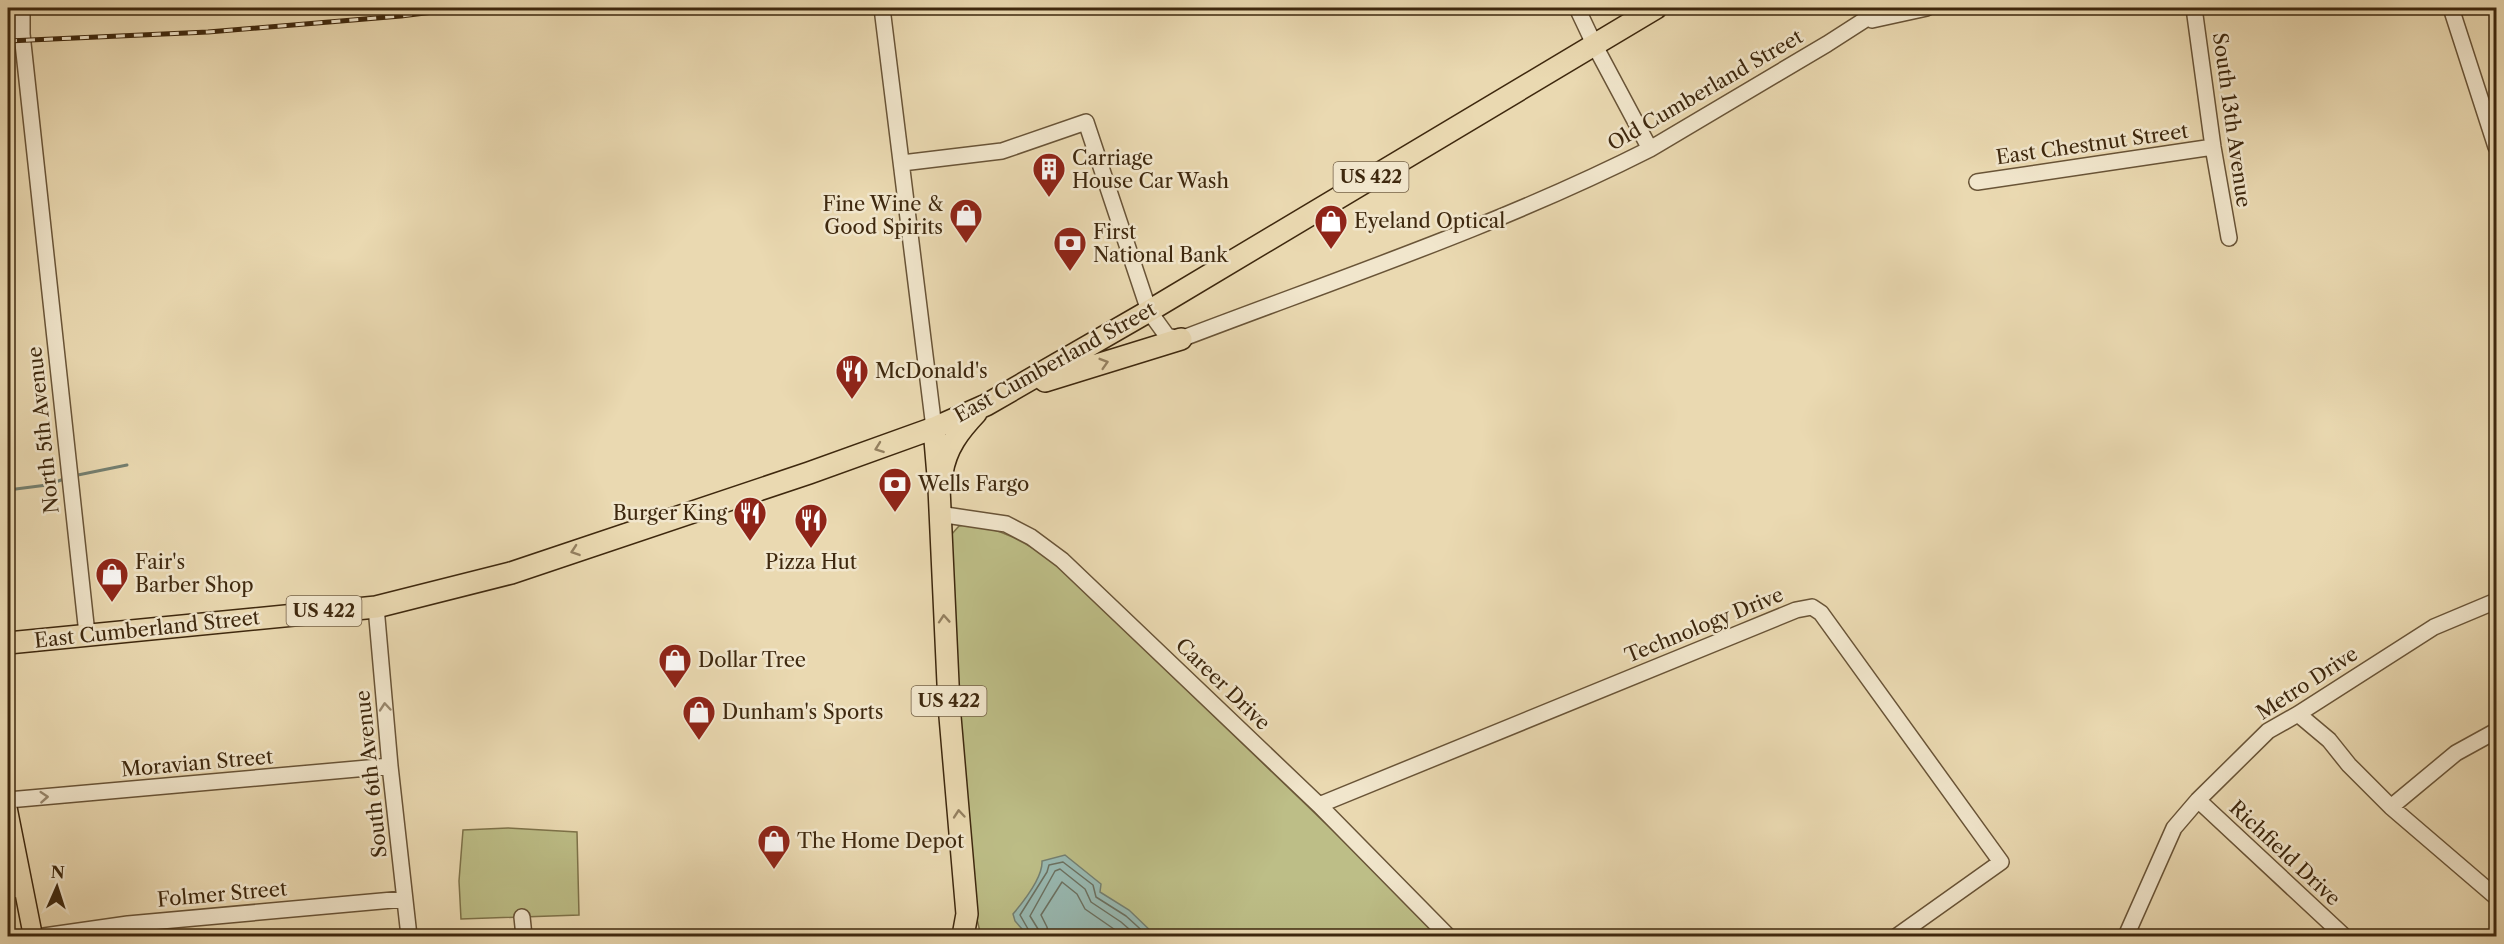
<svg xmlns="http://www.w3.org/2000/svg" width="2504" height="944" viewBox="0 0 2504 944" font-family="'Libre Caslon Text',serif">
	<style>
		.green { fill: #bdbe87; stroke: #7e734a; stroke-width: 1.5 }
		.water { fill: #98b9b2; stroke: #747f70; stroke-width: 1.5 }
		.lines { fill: none; stroke-linecap: round; stroke-linejoin: round }
		.shore { stroke: #6b7060; stroke-width: 1.5 }
		.stream { stroke: #747f70; stroke-width: 3 }
		.minor-casing { stroke: #695437; stroke-width: 18 }
		.major-casing { stroke: #3e280e; stroke-width: 21 }
		.highway-casing { stroke: #3e280e; stroke-width: 24 }
		.minor { stroke: #f1e6cc; stroke-width: 15 }
		.major { stroke: #ead9b1; stroke-width: 18 }
		.highway { stroke: #ead9b1; stroke-width: 21 }
		.rail-casing { stroke: #3e280e; stroke-width: 5 }
		.rail { stroke: #f1e6cc; stroke-width: 3; stroke-dasharray: 9; stroke-linecap: butt }
		.oneway { stroke: #948060 }
		.oneway2 { stroke: #98876d }
		.labels { text-anchor: middle; dominant-baseline: central; stroke-width: 5; stroke-linejoin: round; paint-order: stroke }
		.shield { fill: #f1e6cc; stroke: #746147; stroke-width: 1.5 }
		.shield-label { font-size: 18px; font-weight: bold; fill: #3e280e }
		.street-label { font-size: 20px; fill: #3e280e; stroke: #f1e6cc }
		.poi-label { font-size: 20px; fill: #3e280e; stroke: #f1e6cc; text-anchor: start }
	</style>
	<rect width="100%" height="100%" fill="#ead9b1"/>
	<filter id="stains"><feTurbulence type="fractalNoise" baseFrequency=".00333" numOctaves="4"/><feColorMatrix values="0 0 0 0 .2 0 0 0 0 .09 0 0 0 0 .02 0 0 0 .5 -.17"/></filter>
	<radialGradient id="worn" r=".72"><stop offset=".6" stop-color="#630" stop-opacity="0"/><stop offset="1" stop-color="#630" stop-opacity=".3"/></radialGradient>
	<path class="green" d="M968,524C1000,528 1024,542 1051,559L1352,849L1437,936H981L974,907L949,605L951,535L959,526Z
		M508,828L577,832L579,915L461,919L459,881L463,830Z"/>
	<path class="water" d="M1065,855L1101,884L1100,892L1129,910L1156,936H1028L1015,921L1013,914C1024,901 1043,877 1042,861Z"/>
	<g class="lines">
		<path class="shore" d="M1032,936L1020,915L1047,872L1049,865L1063,862L1093,885L1096,897L1126,916L1148,936
			M1040,936L1038,929L1030,916L1055,871L1060,869L1085,889L1091,902L1121,922L1137,936
			M1049,936L1047,927L1041,915L1062,882L1077,894L1085,909L1124,936"/>
		<path class="stream" d="M73,476L127,465
			M8,490L47,485L64,479"/>
		<defs>
			<path id="minor" d="M22,8V34L87,634
				M882,8L934,428
				M1577,8L1595,46L1650,149
				M2194,8L2213,147L2229,238
				M2451,8L2496,147
				M1872,20L1927,8
				M902,163L1002,151L1086,122L1149,311L1167,336L1181,339C1338,279 1500,225 1650,149L1827,44L1883,8
				M1977,182L2213,147
				M939,514L1006,524L1031,537L1062,560L1319,805L1448,936
				M376,607L390,766L409,936
				M2298,714L2329,740L2349,765L2391,807L2496,897
				M8,800L390,766
				M2198,800L2344,936
				M1319,805L1735,635L1796,610L1812,607L1821,613L2001,862L1897,936
				M2391,807L2456,753L2496,731
				M8,891L23,888
				M522,917L524,936
				M44,936L128,924L404,899
				M2126,936L2174,828L2198,800L2268,731L2298,714L2434,627L2496,601"/>
			<path id="major" d="M8,810L33,936"/>
			<path id="highway" d="M1045,381L1181,339
				M934,428L939,488L949,705L967,914L963,936
				M942,473C946,448 959,431 976,413
				M8,643L376,607L511,573L809,473L934,428L986,405L1149,311L1656,8"/>
		</defs>
		<use href="#minor" class="minor-casing"/>
		<use href="#major" class="major-casing"/>
		<use href="#highway" class="highway-casing"/>
		<use href="#minor" class="minor"/>
		<use href="#major" class="major"/>
		<use href="#highway" class="highway"/>
		<defs>
			<path id="rail" d="M8,41L208,32L401,16L465,8"/>
		</defs>
		<use href="#rail" class="rail-casing"/>
		<use href="#rail" class="rail"/>
	</g>
	<defs><path id="oneway-chevron" d="M-2-3.5L2.5 0L-2 3.5" fill="none" stroke-width="1.6" stroke-linecap="round" stroke-linejoin="round" transform="scale(1.5)"/></defs>
	<g class="oneway">
		<use href="#oneway-chevron" transform="translate(1104 363) rotate(-17)"/>
		<use href="#oneway-chevron" transform="translate(879 448) rotate(160)"/>
		<use href="#oneway-chevron" transform="translate(575 551) rotate(161)"/>
		<use href="#oneway-chevron" transform="translate(944 619) rotate(-94)"/>
		<use href="#oneway-chevron" transform="translate(959 814) rotate(-95)"/>
	</g>
	<g class="oneway2">
		<use href="#oneway-chevron" transform="translate(385 707) rotate(-95)"/>
		<use href="#oneway-chevron" transform="translate(44 797) rotate(-4)"/>
	</g>
	<defs>
		<symbol id="building-pin" viewBox="-11 -11 22 30"><path d="M0 17L-7.5 6A9.5 9.5 0 1 1 7.5 6Z" fill="#8f2418" stroke="#f1e6cc"/><path d="M-4-6H4V6H1V3H-1V6H-4ZM-2.5-4.3h1.7v1.8h-1.7ZM.8-4.3h1.7v1.8H.8ZM-2.5-1h1.7V.8h-1.7ZM.8-1h1.7V.8H.8Z" fill="#fff"/></symbol>
		<symbol id="shop-pin" viewBox="-11 -11 22 30"><path d="M0 17L-7.5 6A9.5 9.5 0 1 1 7.5 6Z" fill="#8f2418" stroke="#f1e6cc"/><path d="M-5-2.5h2.3a2.7 3.5 0 0 1 5.4 0H5L5.5 6h-11ZM-1.5-2.5h3a1.5 2.3 0 0 0-3 0Z" fill="#fff"/></symbol>
		<symbol id="bank-pin" viewBox="-11 -11 22 30"><path d="M0 17L-7.5 6A9.5 9.5 0 1 1 7.5 6Z" fill="#8f2418" stroke="#f1e6cc"/><path d="M-6-4H6V4H-6ZM0-2.3a2.3 2.3 0 1 0 0 4.6a2.3 2.3 0 1 0 0-4.6Z" fill="#fff"/></symbol>
		<symbol id="restaurant-pin" viewBox="-11 -11 22 30"><path d="M0 17L-7.5 6A9.5 9.5 0 1 1 7.5 6Z" fill="#8f2418" stroke="#f1e6cc"/><path d="M-5-6h1v4h1v-4h1v4h1v-4h1v5L-1.5 .5V6h-2V.5L-5-1ZM5-6V6H3V1.5H1.5Q1.5-4 5-6Z" fill="#fff"/></symbol>
	</defs>
	<g fill-rule="evenodd">
		<use href="#building-pin" x="1030" y="150" width="38" height="52"/>
		<use href="#shop-pin" x="947" y="196" width="38" height="52"/>
		<use href="#shop-pin" x="1312" y="202" width="38" height="52"/>
		<use href="#bank-pin" x="1051" y="224" width="38" height="52"/>
		<use href="#restaurant-pin" x="833" y="352" width="38" height="52"/>
		<use href="#bank-pin" x="876" y="465" width="38" height="52"/>
		<use href="#restaurant-pin" x="731" y="494" width="38" height="52"/>
		<use href="#restaurant-pin" x="792" y="501" width="38" height="52"/>
		<use href="#shop-pin" x="93" y="555" width="38" height="52"/>
		<use href="#shop-pin" x="656" y="641" width="38" height="52"/>
		<use href="#shop-pin" x="680" y="693" width="38" height="52"/>
		<use href="#shop-pin" x="755" y="822" width="38" height="52"/>
	</g>
	<g class="labels">
		<g class="shield">
			<rect x="1333.5" y="162" width="75" height="30" rx="4.5"/>
			<rect x="286.5" y="596" width="75" height="30" rx="4.5"/>
			<rect x="911.5" y="686" width="75" height="30" rx="4.5"/>
		</g>
		<g class="shield-label">
			<text x="1371" y="177">US 422</text>
			<text x="324" y="611">US 422</text>
			<text x="949" y="701">US 422</text>
		</g>
		<g class="street-label">
			<text transform="translate(1705 90) rotate(-30)">Old Cumberland Street</text>
			<text transform="translate(2232 120) rotate(82)">South 13th Avenue</text>
			<text transform="translate(2092 144) rotate(-8)">East Chestnut Street</text>
			<text transform="translate(1055 362) rotate(-29)">East Cumberland Street</text>
			<text transform="translate(43 430) rotate(-96)">North 5th Avenue</text>
			<text transform="translate(1704 625) rotate(-22)">Technology Drive</text>
			<text transform="translate(147 629) rotate(-6)">East Cumberland Street</text>
			<text transform="translate(2307 683) rotate(-33)">Metro Drive</text>
			<text transform="translate(1223 684) rotate(44)">Career Drive</text>
			<text transform="translate(197 763) rotate(-5)">Moravian Street</text>
			<text transform="translate(371 774) rotate(-96)">South 6th Avenue</text>
			<text transform="translate(2285 853) rotate(43)">Richfield Drive</text>
			<text transform="translate(222 894) rotate(-5)">Folmer Street</text>
		</g>
		<g class="poi-label">
			<text x="1072" y="158">Carriage<tspan x="1072" dy="23">House Car Wash</tspan></text>
			<text x="943" y="204" text-anchor="end">Fine Wine &amp;<tspan x="943" dy="23">Good Spirits</tspan></text>
			<text x="1354" y="221">Eyeland Optical</text>
			<text x="1093" y="232">First<tspan x="1093" dy="23">National Bank</tspan></text>
			<text x="875" y="371">McDonald's</text>
			<text x="918" y="484">Wells Fargo</text>
			<text x="727" y="513" text-anchor="end">Burger King</text>
			<text x="135" y="562">Fair's<tspan x="135" dy="23">Barber Shop</tspan></text>
			<text x="811" y="562" text-anchor="middle">Pizza Hut</text>
			<text x="698" y="660">Dollar Tree</text>
			<text x="722" y="712">Dunham's Sports</text>
			<text x="797" y="841">The Home Depot</text>
		</g>
	</g>
	<rect width="2504" height="944" fill="none" stroke="#ead9b1" stroke-width="30"/>
	<rect x="9" y="9" width="2486" height="926" fill="none" stroke="#3e280e" stroke-width="3"/>
	<rect x="15" y="15" width="2474" height="914" fill="none" stroke="#3e280e" stroke-width="1.5"/>
	<g transform="translate(57 887) rotate(3)" stroke="#f1e6cc" stroke-width="4.5" paint-order="stroke">
	<path d="M0-4.5L10 22L0 15L-10 22Z" fill="#3e280e"/>
	<text y="-9" font-size="16" font-weight="bold" text-anchor="middle" fill="#3e280e">N</text>
	</g>
	<rect width="100%" height="100%" filter="url(#stains)"/>
	<rect width="100%" height="100%" fill="url(#worn)"/>
</svg>
